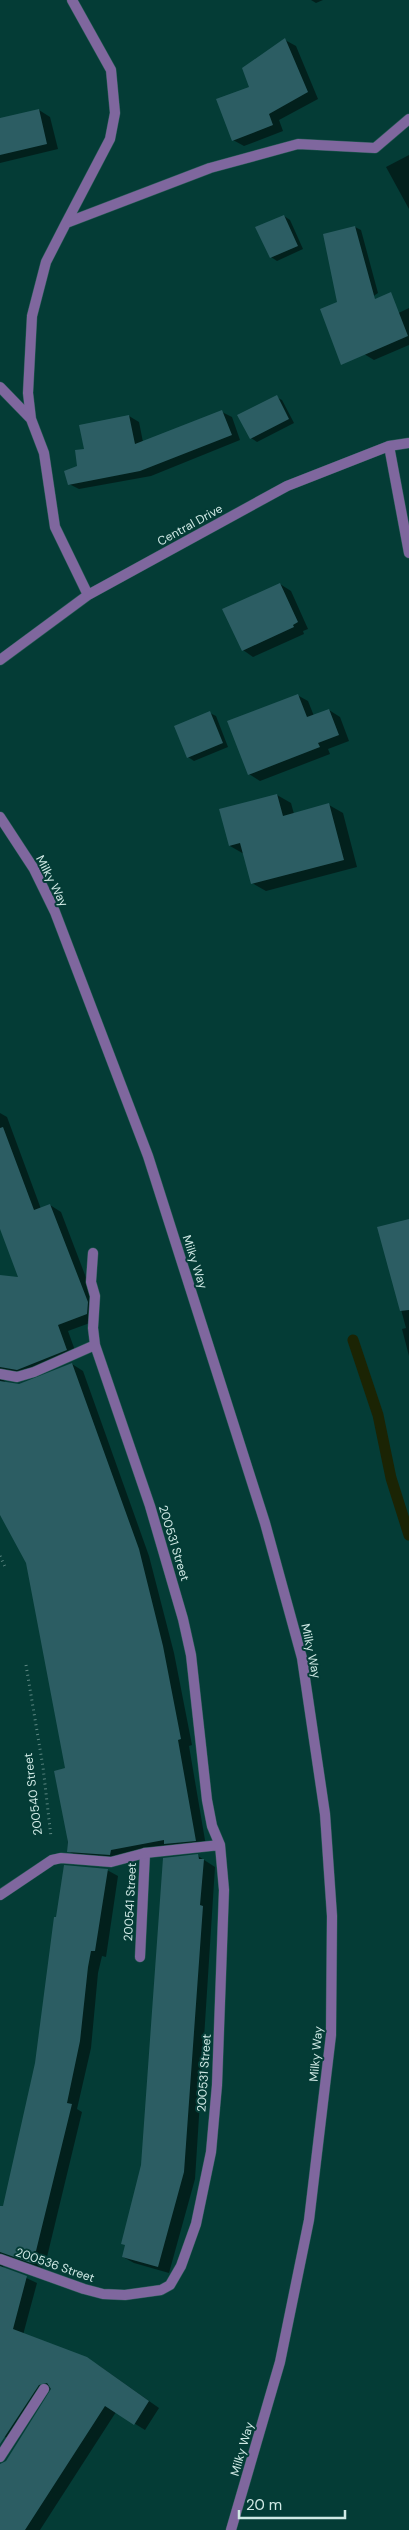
<svg xmlns="http://www.w3.org/2000/svg" width="409" height="2530" viewBox="0 0 409 2530" font-family="'DM Sans',sans-serif">
	<style>
		.shadow { fill: #0007 }
		.lines { fill: none; stroke-linecap: round; stroke-linejoin: round }
		.stream { stroke: #1b2404; stroke-width: 11 }
		.building { fill: #2c5d63 }
		.service-casing { stroke: #295b56; stroke-width: 11 }
		.minor-casing { stroke: #295b56; stroke-width: 11 }
		.tertiary-casing { stroke: #295b56; stroke-width: 11 }
		.path { stroke: #5d8782; stroke-width: 3; stroke-dasharray: 1 4; stroke-linecap: butt }
		.service { stroke: #7f679e; stroke-width: 10 }
		.minor { stroke: #7f679e; stroke-width: 10 }
		.tertiary { stroke: #7f679e; stroke-width: 10 }
		.labels { text-anchor: middle; dominant-baseline: central; stroke-width: 4; stroke-linejoin: round; paint-order: stroke }
		.street-label { font-size: 12px; fill: #d0e9e5; stroke: #043c36 }
	</style>
	<rect width="100%" height="100%" fill="#043c36"/>
	<path class="shadow" d="M311,0H323L316,3Z
		M285,40L296,46L318,99L279,120L283,131L244,146L233,140L251,87Z
		M39,110L50,117L58,149L0,163V119Z
		M409,155V209L386,167Z
		M284,216L290,220L303,249L277,261L271,257Z
		M355,227L361,230L378,293L346,315Z
		M409,308V345L374,360L364,354L355,334Z
		M276,397L282,400L294,423L257,442L251,438Z
		M222,412L232,417L240,440L151,476L79,489L69,484L85,450L129,416L139,422L143,442Z
		M280,584L291,591L308,629L303,631L304,634L253,657L243,650Z
		M297,695L308,701L314,716L329,710L340,717L349,741L328,749L330,754L260,781L249,774Z
		M210,713L216,716L228,747L194,761L188,757Z
		M277,795L291,803L294,814L329,805L343,813L357,867L266,891L252,883L244,854L230,846L220,810Z
		M0,1113L7,1117L41,1209L50,1205L61,1212L98,1309V1320L68,1331L77,1356L43,1371L10,1373L4,1380L6,1383L19,1385L72,1364L83,1371L149,1556L174,1653L192,1745L189,1746L206,1846L121,1861L79,1857L68,1851L67,1769L27,1563L0,1511V1276L20,1278L0,1226Z
		M409,1220V1356L402,1329L406,1328L379,1228Z
		M198,1856L215,1867L195,2179L169,2273L134,2263L123,2257L142,2166Z
		M107,1870L118,1876L106,1957L102,1956L98,1973L91,2048L77,2109L82,2112L47,2257L45,2256L42,2268L11,2258L6,2260L3,2267L37,2283L23,2335L98,2365L159,2408L145,2430L116,2412L40,2530H0V2491L51,2393V2388L15,2443L0,2434V2222Z"/>
	<g class="lines">
		<path class="stream" d="M353,1340L378,1415L391,1478L409,1535"/>
	</g>
	<path class="building" d="M285,38L308,92L269,114L273,125L232,141L216,99L249,87L242,68Z
		M39,109L47,144L0,155V118Z
		M284,215L298,246L270,258L255,227Z
		M355,226L375,299L391,292L408,336L341,365L320,309L337,302L323,234Z
		M277,395L289,419L250,439L237,415Z
		M222,410L232,435L140,471L68,485L64,471L77,466L75,450L84,449L79,425L129,415L135,444Z
		M280,583L298,622L293,625L294,627L242,651L222,609Z
		M298,694L307,717L329,709L339,735L318,743L320,747L248,775L227,721Z
		M210,711L223,743L187,758L174,726Z
		M277,794L283,816L329,803L344,860L251,884L240,843L229,846L219,809Z
		M3,1127L34,1210L50,1204L88,1302L87,1314L58,1325L67,1350L17,1370L0,1367V1275L18,1277L0,1229V1128Z
		M409,1219V1310L400,1311L377,1227Z
		M72,1363L139,1549L163,1646L181,1739L178,1740L196,1841L164,1844V1840L111,1850L110,1855L67,1852L68,1842L54,1771L65,1768L26,1563L0,1515V1381L19,1384Z
		M198,1854L199,1859H204L200,1905L203,1906L184,2172L158,2267L122,2257L125,2245L121,2244L141,2165L163,1858Z
		M64,1865L108,1869L95,1951H91L88,1967L80,2041L67,2103L72,2104L36,2251H34L31,2263L0,2252V2206H3L35,2063L54,1917H56Z
		M0,2266L27,2276L13,2329L87,2357L149,2401L134,2425L105,2406L25,2530H0V2464L6,2461L51,2389L47,2383L39,2385L0,2444Z"/>
	<g class="lines">
		<defs>
			<path id="service" d="M140,1957L145,1853"/>
			<path id="minor" d="M66,223L110,139L115,113L111,70L72,0
				M0,387L31,419
				M389,446L409,553
				M88,595L55,527L44,453L31,419L28,393L32,316L46,262L66,223L210,168L298,144L375,148L409,119
				M0,660L88,595L287,486L389,446L409,443
				M0,1374L17,1377L34,1372L95,1345
				M0,1895L52,1860L61,1858L111,1862L145,1853L220,1845
				M0,2259L84,2289L103,2294L125,2295L161,2290L170,2285L181,2266L196,2224L211,2152L217,2085L224,1890L220,1845L212,1826L207,1800L191,1655L183,1619L150,1506L95,1345L93,1328L95,1296L91,1282L93,1253
				M0,2457L44,2389"/>
			<path id="tertiary" d="M0,817L34,869L55,912L148,1156L265,1523L302,1658L325,1814L332,1916L331,2035L309,2220L280,2362L231,2530"/>
		</defs>
		<use href="#service" class="service-casing"/>
		<use href="#minor" class="minor-casing"/>
		<use href="#tertiary" class="tertiary-casing"/>
		<path class="path" d="M0,1556L6,1569
			M26,1665L43,1767L51,1837"/>
		<use href="#service" class="service"/>
		<use href="#minor" class="minor"/>
		<use href="#tertiary" class="tertiary"/>
	</g>
	<g class="labels">
		<g class="street-label">
			<text transform="translate(190 525) rotate(-29)">Central Drive</text>
			<text transform="translate(52 881) rotate(63)">Milky Way</text>
			<text transform="translate(195 1262) rotate(72)">Milky Way</text>
			<text transform="translate(174 1543) rotate(73)">200531 Street</text>
			<text transform="translate(311 1651) rotate(78)">Milky Way</text>
			<text transform="translate(33 1794) rotate(-97)">200540 Street</text>
			<text transform="translate(130 1902) rotate(-87)">200541 Street</text>
			<text transform="translate(316 2054) rotate(-85)">Milky Way</text>
			<text transform="translate(204 2073) rotate(-86)">200531 Street</text>
			<text transform="translate(55 2265) rotate(19)">200536 Street</text>
			<text transform="translate(242 2449) rotate(-74)">Milky Way</text>
		</g>
	</g>
	<path d="M239 2510v8h106v-8" fill="none" stroke="#d0e9e5" stroke-width="2.5"/>
	<text x="246" y="2510" font-size="15" fill="#d0e9e5" stroke="#043c36" stroke-width="4" paint-order="stroke">20 m</text>
</svg>
